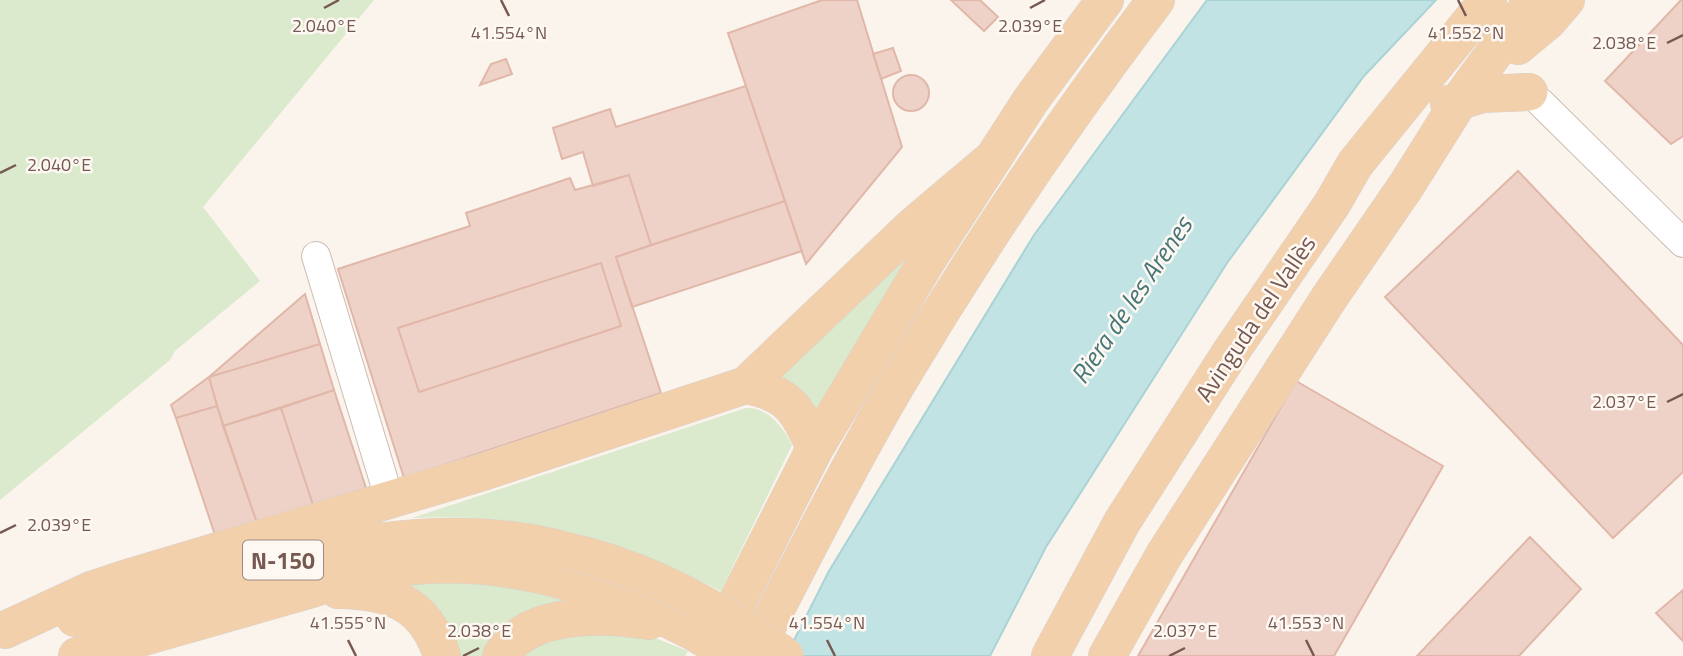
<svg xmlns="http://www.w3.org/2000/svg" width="1683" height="656" viewBox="0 0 1683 656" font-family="'Titillium Web',sans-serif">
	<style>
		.green { fill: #dbe9cc }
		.water { fill: #c2e3e4; stroke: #a9d3d5; stroke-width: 2 }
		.building { fill: #efd2c7; stroke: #e0b7a8; stroke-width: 2 }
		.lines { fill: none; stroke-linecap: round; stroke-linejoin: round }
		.minor-casing { stroke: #cdbbb3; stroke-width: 30 }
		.major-casing { stroke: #d9d1ce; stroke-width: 38 }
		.minor { stroke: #fff; stroke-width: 28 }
		.major { stroke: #f3d0ac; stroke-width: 37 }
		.major-bridge-casing { stroke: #d9d1ce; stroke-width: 38; stroke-linecap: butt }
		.major-bridge { stroke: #f3d0ac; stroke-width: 37 }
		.ticks { fill: none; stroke: #765951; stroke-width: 2.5 }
		.labels { text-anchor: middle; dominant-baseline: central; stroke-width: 5; stroke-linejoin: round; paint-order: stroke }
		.shield { fill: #fef8f3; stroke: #9f8982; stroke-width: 2 }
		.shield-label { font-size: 23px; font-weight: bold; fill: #765951 }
		.street-label { font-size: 24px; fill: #765951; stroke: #fef8f3 }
		.water-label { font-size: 26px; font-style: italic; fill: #457678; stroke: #fef8f3 }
		.ticks-label { font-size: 18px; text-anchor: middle; fill: #765951; stroke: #fef8f3; stroke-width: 5; stroke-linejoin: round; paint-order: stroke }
	</style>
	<rect width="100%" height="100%" fill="#fbf4ed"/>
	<path class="green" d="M0,0H374L203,207L260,281L175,351L170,360L0,500Z
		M917,247L814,420L772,382Z
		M746,408C768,407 783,427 792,445L721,591C614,538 533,513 412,518Z
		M475,581L587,601L486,656H455L405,583Z
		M583,634L650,636L688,651L685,656H525C541,641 562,637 583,634Z"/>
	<path class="water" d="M1207,0H1436L1364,76L1227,263L1046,547L990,656H786L829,571L1034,235Z"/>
	<path class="building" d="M822,0H857L902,147L806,264L728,33Z
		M951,0H980L998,17L984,31Z
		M1681,0H1683V136L1671,144L1605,81Z
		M893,48L901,71L881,79L873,54Z
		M506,59L512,74L480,85L491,64Z
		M893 93a18 18 0 1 1 36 0a18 18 0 1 1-36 0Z
		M746,86L785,201L651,245L629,175L593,186L583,152L562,159L553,128L610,109L616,127Z
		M1518,171L1683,345V472L1613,538L1385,297Z
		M629,175L651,245L616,257L661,393L404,478L338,269L470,226L466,213L570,178L575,190Z
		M785,201L802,251L632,307L616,257Z
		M601,263L621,326L419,392L398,328Z
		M305,294L320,344L209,377Z
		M320,344L334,390L223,426L209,377Z
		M209,377L217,406L176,418L171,405Z
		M1296,381L1443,466L1334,656H1138Z
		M334,390L366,488L313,505L281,408Z
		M217,406L257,523L216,538L176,418Z
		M281,408L313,505L257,523L223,426Z
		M1530,537L1581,589L1519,656H1417Z
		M1683,590V641L1656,613Z"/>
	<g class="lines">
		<defs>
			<path id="minor" d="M1540,102L1683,243
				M316,256L390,501"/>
			<path id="major" d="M1518,46L1548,21L1566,0
				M1449,104L1483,94L1529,92
				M746,385C789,393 798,410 815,448
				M338,590C390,591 425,602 442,656
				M75,618C150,602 222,574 297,557C384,536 479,527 567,551
				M5,630L91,590L124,579L483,472L746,385L913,226L991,160
				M715,645L815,448L926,262L1031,100L1105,0
				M77,656L312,589C445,540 573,570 694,632
				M501,656C529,610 604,614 649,621
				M752,656C800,563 847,469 900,379C978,248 1064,121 1156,0
				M1050,656L1122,522L1230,353L1332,204L1355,164L1488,0
				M1107,656L1164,555L1329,298L1406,186L1460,100L1533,0"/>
		</defs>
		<use href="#minor" class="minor-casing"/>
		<use href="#major" class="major-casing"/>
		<use href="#minor" class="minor"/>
		<use href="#major" class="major"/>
		<defs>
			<path id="major-bridge" d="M567,551C645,568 721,610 785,656
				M694,632L733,656"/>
		</defs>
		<use href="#major-bridge" class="major-bridge-casing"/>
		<use href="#major-bridge" class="major-bridge"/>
	</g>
	<path class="ticks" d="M501,0L509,16M1458,0L1466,16M324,8L339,0M1030,8L1045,0M1667,43L1683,35M0,173L16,165M1667,402L1683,394M0,533L16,525M348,640L356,656M827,640L835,656M1306,640L1314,656M463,656L479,648M1169,656L1185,648"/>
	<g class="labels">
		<rect class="shield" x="243" y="540.5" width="80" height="39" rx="5"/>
		<g class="shield-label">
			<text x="283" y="560">N-150</text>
		</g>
		<g class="street-label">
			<text transform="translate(1255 318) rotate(-56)">Avinguda del Vallès</text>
		</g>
		<g class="water-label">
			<text transform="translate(1131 300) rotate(-56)">Riera de les Arenes</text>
		</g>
	</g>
	<g class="ticks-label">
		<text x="324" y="32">2.040°E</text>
		<text x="1030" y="32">2.039°E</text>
		<text x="509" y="39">41.554°N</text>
		<text x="1466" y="39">41.552°N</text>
		<text x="1624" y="49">2.038°E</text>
		<text x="59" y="171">2.040°E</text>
		<text x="1624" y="408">2.037°E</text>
		<text x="59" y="531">2.039°E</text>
		<text x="348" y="629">41.555°N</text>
		<text x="827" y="629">41.554°N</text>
		<text x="1306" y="629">41.553°N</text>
		<text x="479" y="637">2.038°E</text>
		<text x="1185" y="637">2.037°E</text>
	</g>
</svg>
